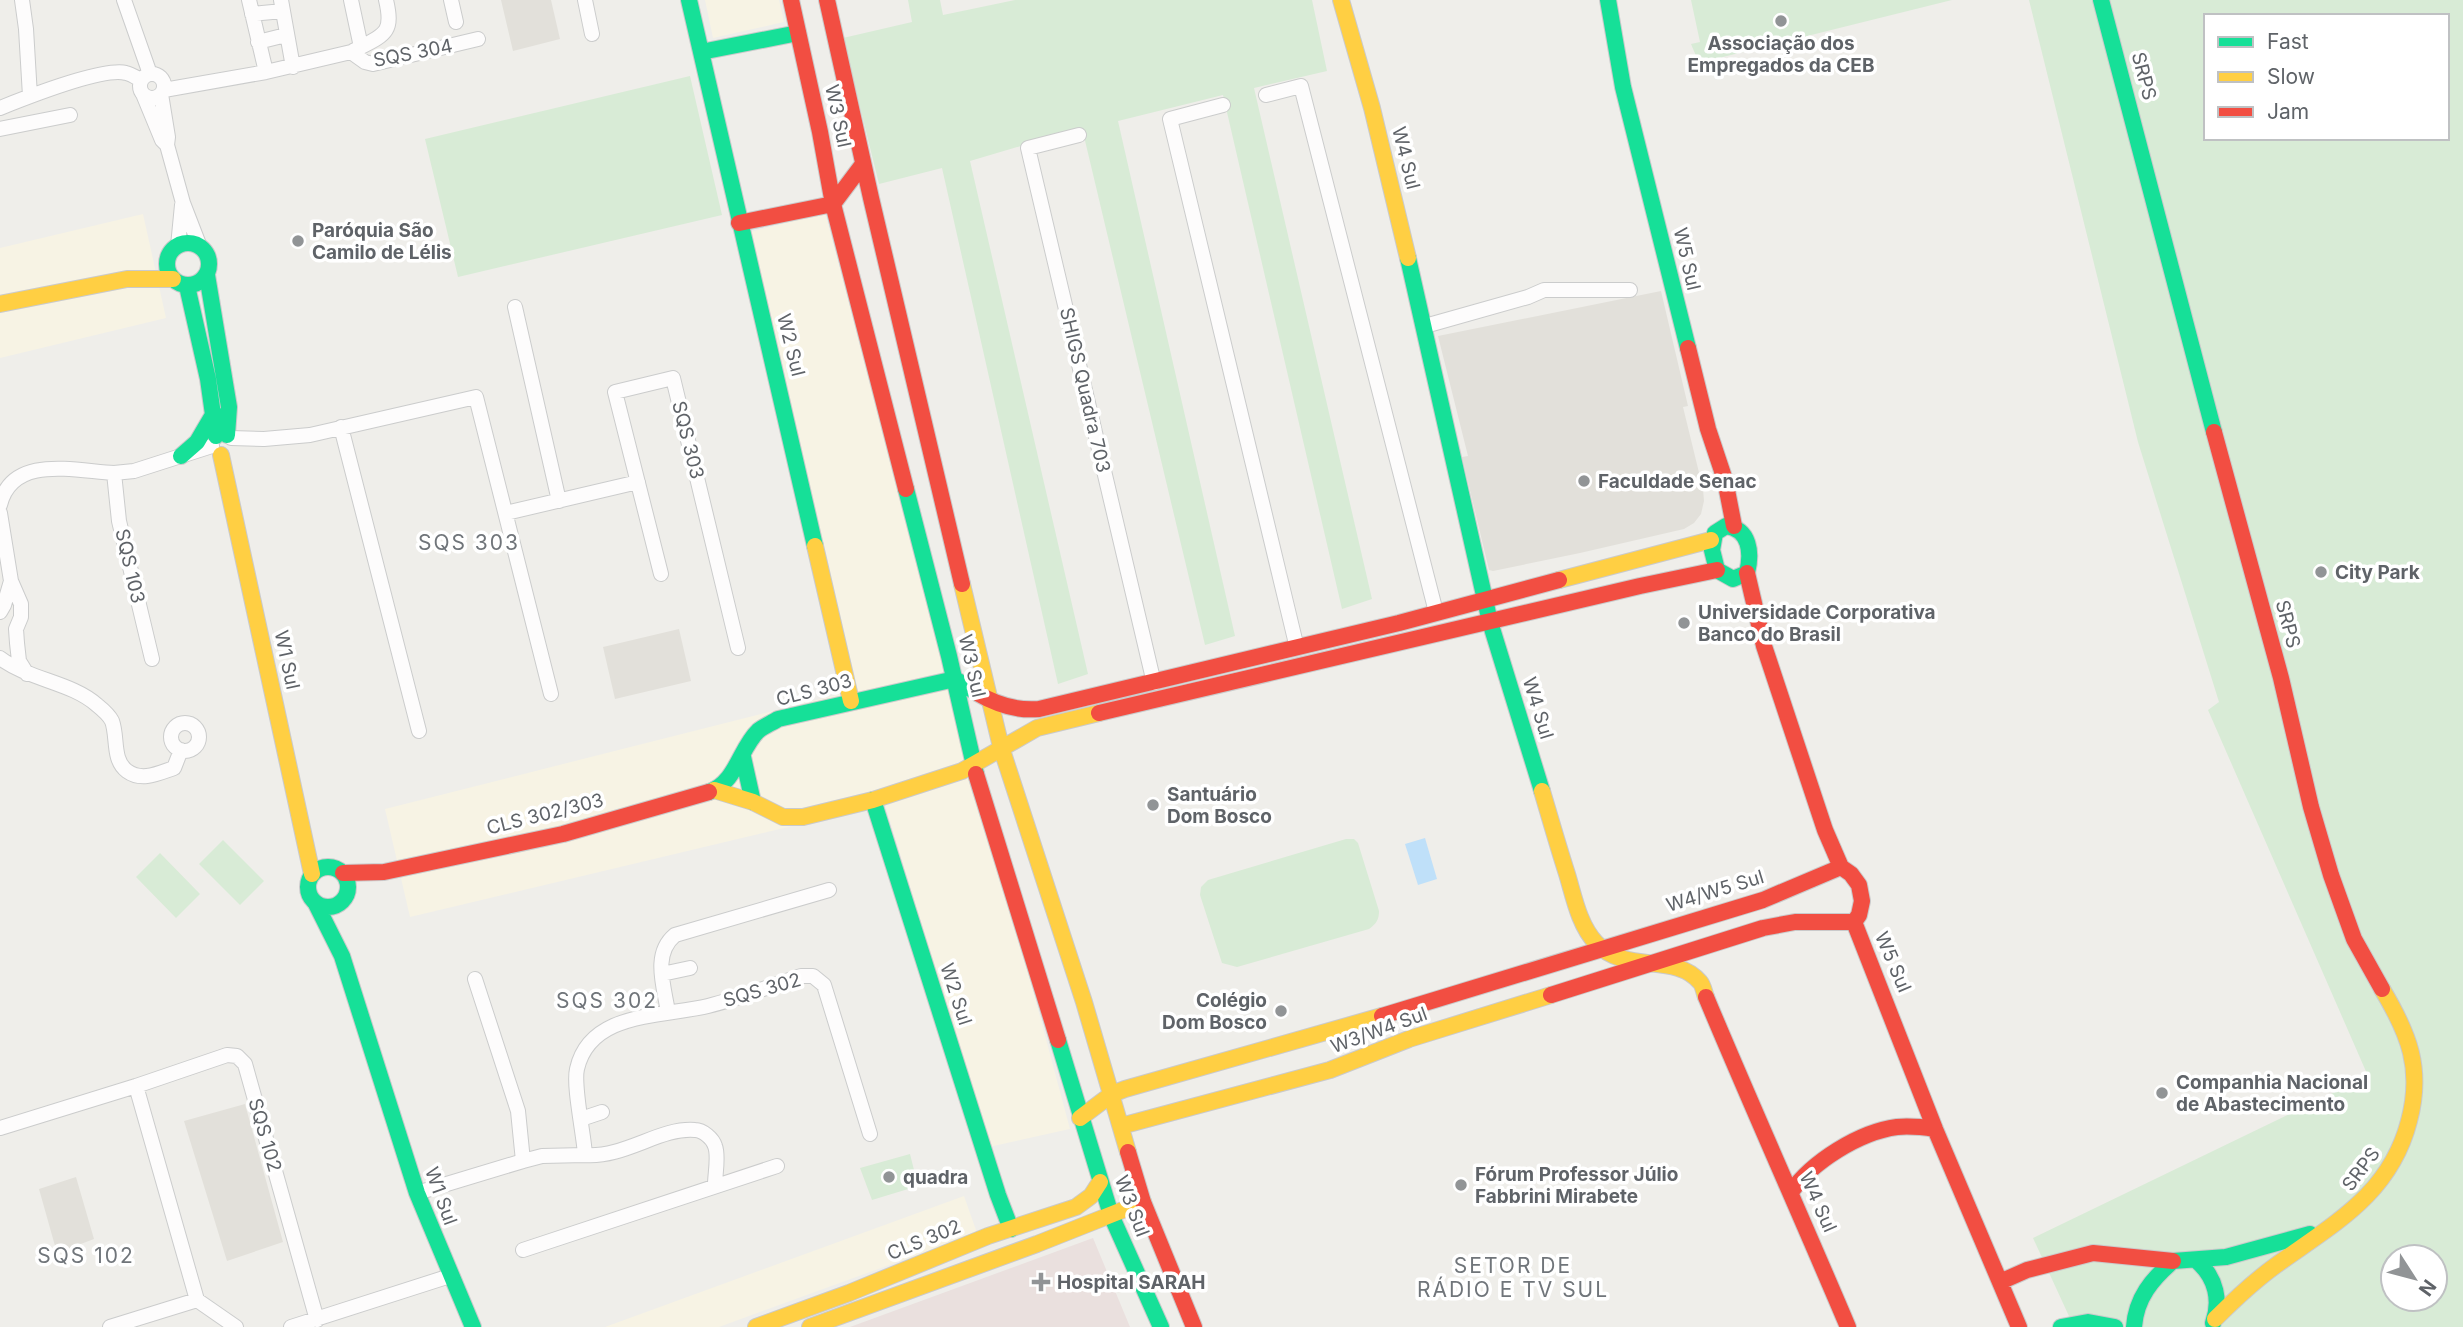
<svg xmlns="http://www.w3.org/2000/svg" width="2463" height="1327" viewBox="0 0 2463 1327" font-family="Inter,sans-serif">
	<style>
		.commercial { fill: #f7f3e4 }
		.education { fill: #e2e0da }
		.medical { fill: #eae0de }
		.green { fill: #d8ebd6; fill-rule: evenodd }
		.water { fill: #bfe0f9 }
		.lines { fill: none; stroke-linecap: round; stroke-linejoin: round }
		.street-casing { stroke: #cbcccc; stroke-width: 16 }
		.fast-casing { stroke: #cacacb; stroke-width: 18 }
		.slow-casing { stroke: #cacacb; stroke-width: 18 }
		.jam-casing { stroke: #cacacb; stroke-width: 18 }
		.street { stroke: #fdfcfc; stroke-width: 14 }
		.fast { stroke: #16e098; stroke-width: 16 }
		.slow { stroke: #ffcf43; stroke-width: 16 }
		.jam { stroke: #f24e42; stroke-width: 16 }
		.poi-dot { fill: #919496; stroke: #fff; stroke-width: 2.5 }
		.labels { text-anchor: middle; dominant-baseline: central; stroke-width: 7; stroke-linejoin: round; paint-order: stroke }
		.poi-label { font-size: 19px; font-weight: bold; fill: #5f6368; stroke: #fff; text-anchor: start }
		.street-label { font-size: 19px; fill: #5f6368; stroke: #fff }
		.neighbourhood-label { font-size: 21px; letter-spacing: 2px; fill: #70757a; stroke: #fff }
	</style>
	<rect width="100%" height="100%" fill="#efeeea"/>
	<path class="commercial" d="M705,0H779L784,22L713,38Z
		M825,213L1070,1129L989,1147L885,804L410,917L385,809L856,690L750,232Z
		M143,214L166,318L0,358V248Z
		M964,1196L977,1233L719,1327H605Z"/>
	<path class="education" d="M501,0H551L560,39L513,51Z
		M1661,291L1688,406L1683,407L1703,489L1704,501L1701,514L1694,523L1684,529L1580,553L1493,571L1489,570L1462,457L1468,456L1438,336Z
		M679,629L691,681L615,699L603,647Z
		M245,1104L283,1242L227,1261L184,1121Z
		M76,1177L94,1239L57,1253L39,1189Z"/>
	<path class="medical" d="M1093,1238L1130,1327H850Z"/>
	<path class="green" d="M908,0H940L943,15L1015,0H1312L1327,71L1254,88L1372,599L1342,609L1223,95L1118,121L1235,636L1205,645L1082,128L970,161L1088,674L1058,684L942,168L879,184L843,38L912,22Z
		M1691,0H1952L1699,63L1691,44L1700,42Z
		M2029,0H2463V1327H2074L2033,1238L2368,1076L2208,710L2219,702L2138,442ZM2206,16H2447V138H2206ZM2393,1257H2435V1299H2393Z
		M690,76L722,215L458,277L425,139Z
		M1346,839H1354L1358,843L1379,911C1379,920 1376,924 1369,929L1237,967L1222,963L1200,895L1201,887L1208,880Z
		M223,840L264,881L240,905L199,864Z
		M160,853L200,894L176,918L136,877Z
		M910,1154L918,1186L872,1200L860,1168Z"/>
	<path class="water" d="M1425,838L1437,879L1418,885L1405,844Z"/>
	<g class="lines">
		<defs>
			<path id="street" d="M22,0L26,29L30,96
				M124,0L150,74
				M249,0L266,72
				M281,0L293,67
				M351,0L361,47L353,51
				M451,0L456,22
				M585,0L592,34
				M252,14L283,11
				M258,42L286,35
				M361,47C387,34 393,30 386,0
				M140 86a12 12 0 1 1 24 0a12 12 0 1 1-24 0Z
				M164,90L266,72L351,52L365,62L373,64L478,39
				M143,94L162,140L166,144
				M161,94L168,137L167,145L183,203L200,247
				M1266,95L1301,86L1436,612
				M1223,105L1170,119L1297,648
				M0,108C25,98 103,67 126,73C131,74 137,78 141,80
				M0,129L70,115
				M1079,135L1028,148L1154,683
				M178,246L182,205
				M515,307L559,501
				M1425,326L1528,297L1544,290H1630
				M341,427L419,731
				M231,438L264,439L310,435L476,397L551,694
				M0,505C12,454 75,471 114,473
				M0,513L11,581L21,604V617L16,629L17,643L19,661L27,674
				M506,513L638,482
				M661,574L615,392L673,378L738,648
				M0,612L4,605L11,581
				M0,658C29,680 71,682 97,705C102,709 109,715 112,721C118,737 112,760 127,771C142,782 159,773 174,768L181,750
				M152,659L119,521L114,473L134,471L212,446
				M171 737a14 14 0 1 1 28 0a14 14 0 1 1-28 0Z
				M662,974L690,968
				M475,979L518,1111L523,1161
				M668,1012C664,986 652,954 675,935L829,890
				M136,1086L197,1300
				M581,1119L602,1112
				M0,1128L136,1086L227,1055L237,1056L245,1064L317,1320
				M585,1155C625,1158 660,1127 695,1130C703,1130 713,1139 715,1146C719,1156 715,1174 715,1184
				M417,1193L523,1161L542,1156L585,1155C584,1135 573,1086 577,1069C590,1011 663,1017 708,1006C740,998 771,986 801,976H813L824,985L870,1134
				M523,1250L777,1166
				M110,1327L197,1300L236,1327
				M291,1327L450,1276"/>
			<path id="fast" d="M689,0L815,546
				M1608,0L1623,87L1688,348
				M2101,0L2214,432
				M701,52L798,33
				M167 264a21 21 0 1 1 42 0a21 21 0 1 1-42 0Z
				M1408,258L1490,622L1542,791
				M207,275L229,407L227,435
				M187,286L208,379L216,436
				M181,456L197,442L214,413
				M906,489L949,656L976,774
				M1726,526C1750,529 1752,553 1747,573L1733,579L1717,570L1712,550L1715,533Z
				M743,757L753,802
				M709,792C736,783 740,748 758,731C764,726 772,723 778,719L955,679L977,693
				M873,800L998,1195L1011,1229
				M308 887a20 20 0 1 1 40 0a20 20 0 1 1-40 0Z
				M316,904L342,956L417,1193L473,1327
				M1058,1040L1111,1215L1161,1327
				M2198,1262C2216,1278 2221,1301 2213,1323
				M2061,1327L2088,1322L2115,1327
				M2134,1327C2136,1298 2152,1279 2173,1261L2226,1257L2310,1234"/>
			<path id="slow" d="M1341,0L1372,108L1408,258
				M0,304L127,279H173
				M221,455L312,874
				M815,546L851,701
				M1559,580L1711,540
				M962,584L1001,747L1084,1002L1128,1152
				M714,790L753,802L783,817H803L873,800L962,771L1037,728L1099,713
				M1542,791C1550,818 1558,846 1567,874C1574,897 1579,925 1596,943C1626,975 1675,952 1700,982C1703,985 1704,992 1706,997
				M1080,1118L1112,1094L1125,1089L1382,1016
				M1121,1126L1330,1070L1409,1039L1551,995
				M2215,1319C2234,1300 2253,1282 2275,1266C2333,1224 2390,1195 2409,1121C2423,1069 2409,1034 2382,989
				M756,1327L849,1293L988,1236L1076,1207L1091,1196L1100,1182
				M810,1327L1037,1244L1143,1202"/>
			<path id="jam" d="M791,0L820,132L833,204L906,489
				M827,0L871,198L962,584
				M739,223L833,204L863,164
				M1688,348L1708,429L1725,480L1734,526
				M2214,432L2281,678L2311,807L2331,875L2354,939L2382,989
				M1747,573L1764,646L1825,830L1841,867L1851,874L1859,885L1862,901L1859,915L1854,922
				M977,693C997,705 1016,711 1039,709L1399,623L1559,580
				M1099,713L1640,586L1717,570
				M976,774L1058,1040
				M343,873L384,872L563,834L709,792
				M1854,922L1935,1129L2019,1327
				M1551,995L1763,928L1795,922H1854
				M1706,997C1752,1107 1801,1216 1848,1327
				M1382,1016L1763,900L1841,867
				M1128,1152L1143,1202L1194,1327
				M1791,1192C1812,1162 1859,1132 1897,1127C1909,1126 1922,1127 1935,1129
				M2000,1282L2027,1270L2093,1253L2173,1261"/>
		</defs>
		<use href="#street" class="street-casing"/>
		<use href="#fast" class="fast-casing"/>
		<use href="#slow" class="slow-casing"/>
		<use href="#jam" class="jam-casing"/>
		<use href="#street" class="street"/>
		<use href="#fast" class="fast"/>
		<use href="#slow" class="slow"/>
		<use href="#jam" class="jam"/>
	</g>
	<g class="poi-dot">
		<circle cx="1781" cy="21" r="7"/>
		<circle cx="298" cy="241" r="7"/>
		<circle cx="1584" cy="481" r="7"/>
		<circle cx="2321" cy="572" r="7"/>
		<circle cx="1684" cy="623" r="7"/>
		<circle cx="1153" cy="805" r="7"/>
		<circle cx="1281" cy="1011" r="7"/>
		<circle cx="2162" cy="1093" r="7"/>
		<circle cx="889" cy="1177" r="7"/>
		<circle cx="1461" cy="1185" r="7"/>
		<path d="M1037.5 1271.5h7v7h7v7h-7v7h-7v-7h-7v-7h7z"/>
	</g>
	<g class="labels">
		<g class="poi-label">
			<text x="1781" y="43" text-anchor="middle">Associação dos<tspan x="1781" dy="22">Empregados da CEB</tspan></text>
			<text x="312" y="230">Paróquia São<tspan x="312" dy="22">Camilo de Lélis</tspan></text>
			<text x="1598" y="481">Faculdade Senac</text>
			<text x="2335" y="572">City Park</text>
			<text x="1698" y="612">Universidade Corporativa<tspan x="1698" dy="22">Banco do Brasil</tspan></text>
			<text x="1167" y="794">Santuário<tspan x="1167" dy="22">Dom Bosco</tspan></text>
			<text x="1267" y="1000" text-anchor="end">Colégio<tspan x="1267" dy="22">Dom Bosco</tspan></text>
			<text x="2176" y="1082">Companhia Nacional<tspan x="2176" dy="22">de Abastecimento</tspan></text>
			<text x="1475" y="1174">Fórum Professor Júlio<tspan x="1475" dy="22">Fabbrini Mirabete</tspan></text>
			<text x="903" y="1177">quadra</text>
			<text x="1057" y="1282">Hospital SARAH</text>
		</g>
		<g class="street-label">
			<text transform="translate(413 53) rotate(-11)">SQS 304</text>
			<text transform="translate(2144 76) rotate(75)">SRPS</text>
			<text transform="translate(838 116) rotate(78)">W3 Sul</text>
			<text transform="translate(1406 158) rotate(76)">W4 Sul</text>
			<text transform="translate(1687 259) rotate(77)">W5 Sul</text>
			<text transform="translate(791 345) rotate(76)">W2 Sul</text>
			<text transform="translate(1085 390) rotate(77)">SHIGS Quadra 703</text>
			<text transform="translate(688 440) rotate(76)">SQS 303</text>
			<text transform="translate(130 566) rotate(77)">SQS 103</text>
			<text transform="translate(2288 624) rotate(75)">SRPS</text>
			<text transform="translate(287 660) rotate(78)">W1 Sul</text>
			<text transform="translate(972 666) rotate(77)">W3 Sul</text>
			<text transform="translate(814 690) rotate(-15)">CLS 303</text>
			<text transform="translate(1538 708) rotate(73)">W4 Sul</text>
			<text transform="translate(545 814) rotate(-14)">CLS 302/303</text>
			<text transform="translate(1715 891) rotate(-17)">W4/W5 Sul</text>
			<text transform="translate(1893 962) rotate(67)">W5 Sul</text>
			<text transform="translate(762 990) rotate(-16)">SQS 302</text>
			<text transform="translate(956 994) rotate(72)">W2 Sul</text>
			<text transform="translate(1379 1030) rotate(-20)">W3/W4 Sul</text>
			<text transform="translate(265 1135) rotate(74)">SQS 102</text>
			<text transform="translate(2361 1169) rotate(-53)">SRPS</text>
			<text transform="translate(441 1196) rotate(70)">W1 Sul</text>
			<text transform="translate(1818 1202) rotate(66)">W4 Sul</text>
			<text transform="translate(1132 1206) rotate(69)">W3 Sul</text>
			<text transform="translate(924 1240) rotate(-22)">CLS 302</text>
		</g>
		<g class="neighbourhood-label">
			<text x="469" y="542">SQS 303</text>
			<text x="607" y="1000">SQS 302</text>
			<text x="86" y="1255">SQS 102</text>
			<text x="1513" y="1265">SETOR DE<tspan x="1513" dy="24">RÁDIO E TV SUL</tspan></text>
		</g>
	</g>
	<rect x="2204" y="14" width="245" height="126" fill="#ffffff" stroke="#bfc1c3" stroke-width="2"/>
	<rect x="2218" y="37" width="35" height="10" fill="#16e098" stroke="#bfc1c3" stroke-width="2"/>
	<text x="2267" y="49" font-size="21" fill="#5f6368">Fast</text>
	<rect x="2218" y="72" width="35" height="10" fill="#ffcf43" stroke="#bfc1c3" stroke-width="2"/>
	<text x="2267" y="84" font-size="21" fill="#5f6368">Slow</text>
	<rect x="2218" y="107" width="35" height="10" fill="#f24e42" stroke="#bfc1c3" stroke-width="2"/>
	<text x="2267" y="119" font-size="21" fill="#5f6368">Jam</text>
	<g transform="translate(2414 1278) rotate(126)"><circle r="33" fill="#ffffff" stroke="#bfc1c3" stroke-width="2"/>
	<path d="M0-5L12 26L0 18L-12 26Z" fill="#919496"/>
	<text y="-10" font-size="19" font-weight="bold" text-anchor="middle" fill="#5f6368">N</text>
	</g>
</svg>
